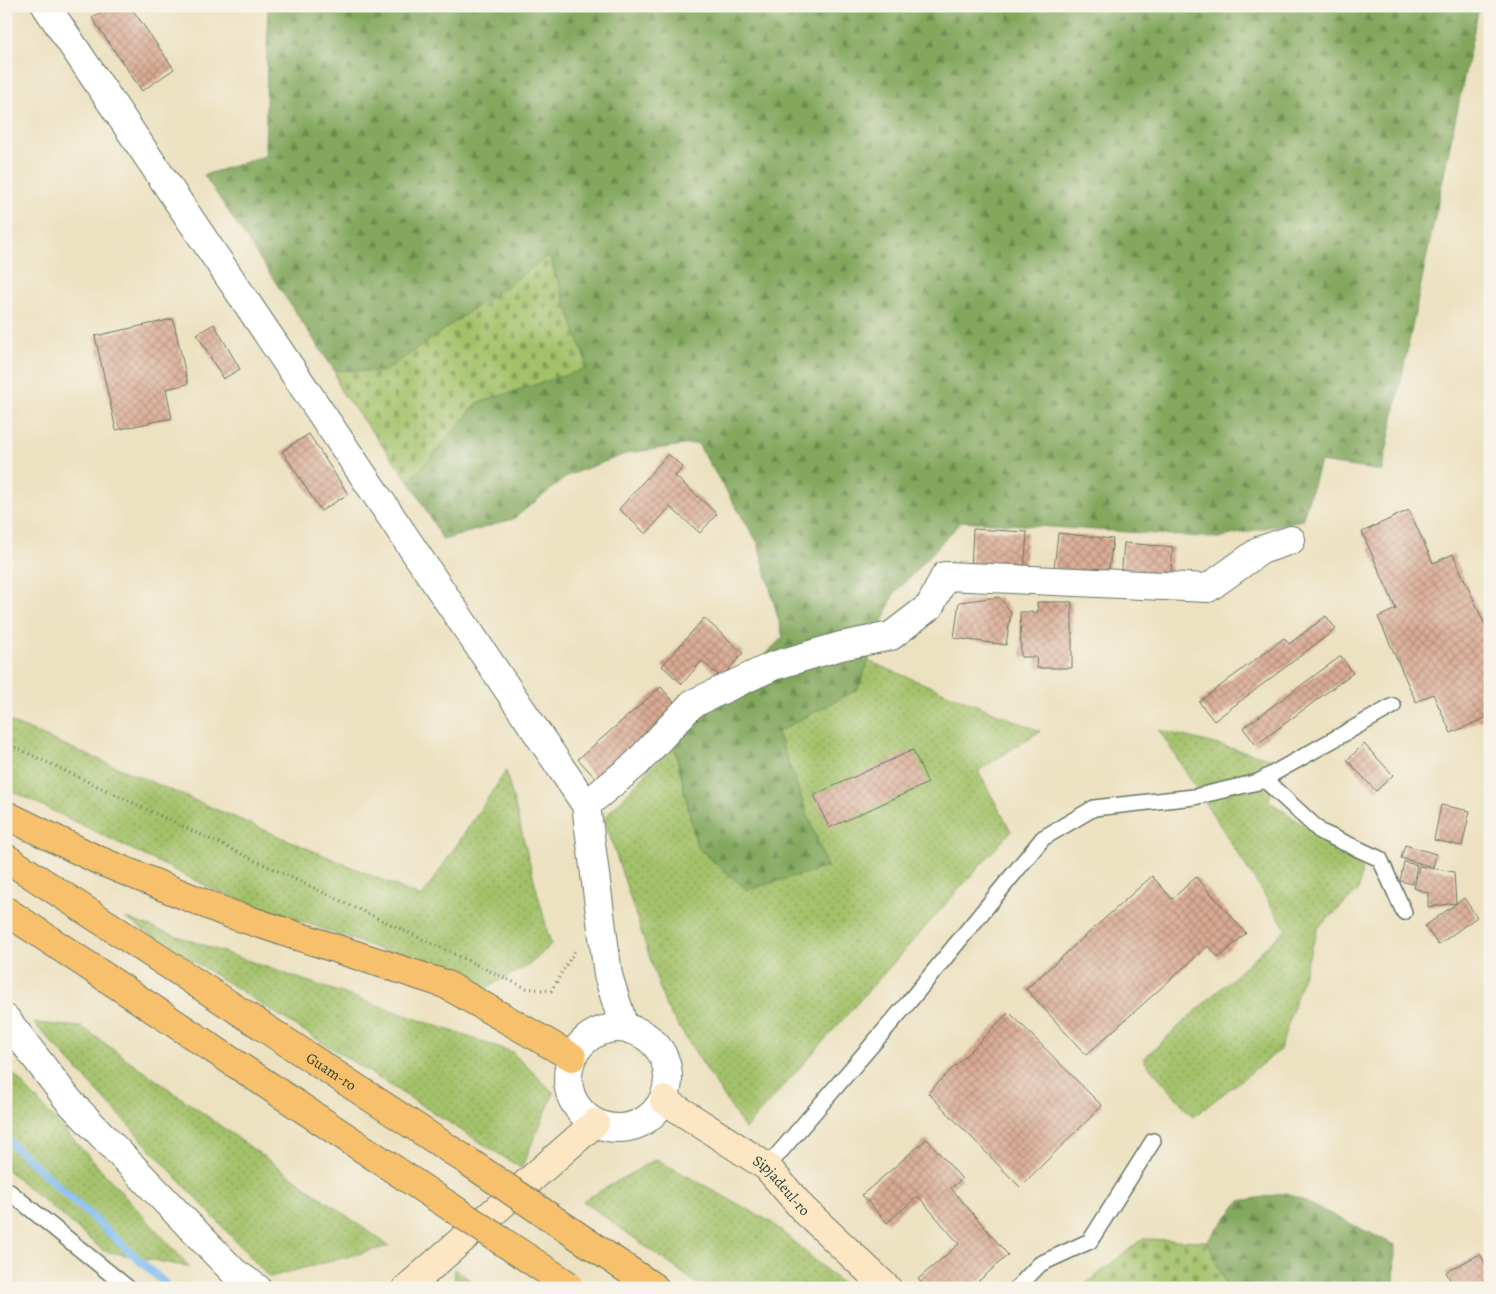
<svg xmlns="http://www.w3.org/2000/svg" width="1496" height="1294" viewBox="0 0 1496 1294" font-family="Alegreya,serif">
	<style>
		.grass { fill: url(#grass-dots); stroke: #617f4e }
		.forest { fill: url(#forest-firs); stroke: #507248 }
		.cemetery { fill: url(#cemetery-stones); stroke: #617f4e }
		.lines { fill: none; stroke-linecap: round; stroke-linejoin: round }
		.stream { stroke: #81bdf4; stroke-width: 8 }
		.building { fill: url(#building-cross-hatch) }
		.service-casing { stroke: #677665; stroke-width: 18 }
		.minor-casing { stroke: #677665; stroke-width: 30 }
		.tertiary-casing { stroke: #677665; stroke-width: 30 }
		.secondary-casing { stroke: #677665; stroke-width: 30 }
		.primary-casing { stroke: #677665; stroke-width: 30 }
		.path { stroke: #677665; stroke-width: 3; stroke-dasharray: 1 4; stroke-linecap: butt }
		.service { stroke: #fff; stroke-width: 15 }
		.minor { stroke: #fff; stroke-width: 28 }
		.tertiary { stroke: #fff; stroke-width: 28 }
		.secondary { stroke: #fce6c4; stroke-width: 28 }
		.primary { stroke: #f7c06c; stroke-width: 28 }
		.primary-bridge-casing { stroke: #677665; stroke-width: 30; stroke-linecap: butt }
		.primary-bridge { stroke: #f7c06c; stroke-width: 28 }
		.labels { text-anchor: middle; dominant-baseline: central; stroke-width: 5; stroke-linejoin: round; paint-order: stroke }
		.street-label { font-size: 15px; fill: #1f3d34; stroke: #f7f3e8 }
	</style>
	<defs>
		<pattern id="grass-dots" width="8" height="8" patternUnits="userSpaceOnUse" patternTransform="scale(1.25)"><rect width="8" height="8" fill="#a3c169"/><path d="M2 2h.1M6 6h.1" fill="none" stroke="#849e57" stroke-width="1.8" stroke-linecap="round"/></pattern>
		<pattern id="forest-firs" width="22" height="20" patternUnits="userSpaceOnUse" patternTransform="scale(1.25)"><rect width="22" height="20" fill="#82a75d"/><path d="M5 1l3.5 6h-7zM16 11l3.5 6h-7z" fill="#6a894e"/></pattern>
		<pattern id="cemetery-stones" width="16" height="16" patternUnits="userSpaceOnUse" patternTransform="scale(1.25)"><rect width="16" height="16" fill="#a3c169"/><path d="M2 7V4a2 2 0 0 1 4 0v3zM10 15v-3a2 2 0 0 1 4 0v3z" fill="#849e57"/></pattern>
		<pattern id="building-cross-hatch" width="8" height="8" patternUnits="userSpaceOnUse" patternTransform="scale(1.25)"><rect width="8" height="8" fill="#daab94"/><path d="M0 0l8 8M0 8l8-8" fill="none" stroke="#b08c7a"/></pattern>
	</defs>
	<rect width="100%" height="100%" fill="#f7f3e8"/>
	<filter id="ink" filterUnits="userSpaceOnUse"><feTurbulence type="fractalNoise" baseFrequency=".02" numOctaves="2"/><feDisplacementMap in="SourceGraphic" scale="10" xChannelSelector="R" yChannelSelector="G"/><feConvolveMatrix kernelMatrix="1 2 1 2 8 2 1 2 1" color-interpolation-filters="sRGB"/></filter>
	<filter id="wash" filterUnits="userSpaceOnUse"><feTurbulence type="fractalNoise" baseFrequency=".0096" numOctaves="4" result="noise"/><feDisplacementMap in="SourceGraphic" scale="20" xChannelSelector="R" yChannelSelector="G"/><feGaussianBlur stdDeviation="1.12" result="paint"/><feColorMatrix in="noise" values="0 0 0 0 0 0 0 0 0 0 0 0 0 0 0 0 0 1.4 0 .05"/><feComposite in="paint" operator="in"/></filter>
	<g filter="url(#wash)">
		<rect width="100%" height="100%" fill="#ece1c0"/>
		<path class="grass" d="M868,661L1040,731L978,771L1011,831L745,1129L666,1007L604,818L674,744L697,847L827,867L777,732L858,689Z
			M6,720L422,897L506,771L551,945L529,965L486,988L215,890L6,788Z
			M1159,730L1278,760L1269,801L1362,866L1359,890L1318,928L1280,1050L1193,1117L1143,1059L1286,929Z
			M125,918L512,1052L554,1093L521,1168Z
			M34,1023L82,1027L389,1246L269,1277Z
			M6,1066L190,1267L104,1251L6,1169Z
			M656,1159L771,1222L847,1288H703L583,1201Z
			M454,1269L482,1288H455Z"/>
		<path class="forest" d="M268,6H1479L1382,471L1320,462L1302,520L1217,538L962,521L893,595L858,689L777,732L827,867L747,890L697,847L674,744L783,637L758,543L697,443L628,453L569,475L513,519L443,540L410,482L477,403L588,368L378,376L334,370L204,175L265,156Z
			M1287,1193L1395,1245L1394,1288H1227L1207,1241L1240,1201Z"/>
		<path class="cemetery" d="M549,256L588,368L477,403L410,482L340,390L334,370L384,372Z
			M1142,1239L1207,1241L1227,1288H1081Z"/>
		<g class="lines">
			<path class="stream" d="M6,1139L170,1288"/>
		</g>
		<g id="blocks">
			<path class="building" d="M109,6H130L174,69L142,91L92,18Z
				M173,319L188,384L166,389L172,418L116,430L95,336Z
				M214,324L240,369L223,379L197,334Z
				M309,434L348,494L321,511L282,451Z
				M668,454L683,467L675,476L717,514L700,533L670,507L646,534L619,509Z
				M1409,510L1433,563L1453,554L1490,636V716L1451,733L1433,694L1416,702L1378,617L1396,609L1362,532Z
				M973,529L1027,532L1024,573L971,570Z
				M1058,533L1113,539L1108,576L1054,569Z
				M1124,543L1173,547L1170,581L1121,578Z
				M999,597L1011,612L1006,645L954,638L959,602Z
				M1037,602H1072V668H1037L1036,657H1021L1020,612H1038Z
				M1326,616L1336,629L1214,721L1199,702L1284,638L1289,644Z
				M704,618L743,653L721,678L702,661L682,684L662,666Z
				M1341,656L1353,673L1256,745L1243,728Z
				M661,687L680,709L598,781L578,759Z
				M1364,744L1393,775L1376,791L1347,760Z
				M913,750L928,783L829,828L814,795Z
				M1441,805L1470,811L1462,846L1434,840Z
				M1405,845L1436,854L1433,867L1401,858Z
				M1404,862L1417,865L1413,884L1400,881Z
				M1419,866L1454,872L1456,903L1428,907V893L1414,888Z
				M1152,876L1172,899L1196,877L1246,933L1219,958L1208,946L1086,1055L1026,989Z
				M1464,898L1477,917L1438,945L1425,926Z
				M1009,1012L1102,1106L1020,1187L928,1093Z
				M927,1139L962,1179L951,1188L1008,1255L971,1288H926L918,1279L959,1244L918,1196L887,1223L862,1195Z
				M1480,1254L1490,1272V1288H1454L1446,1272Z"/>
		</g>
	</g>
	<g filter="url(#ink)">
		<use href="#blocks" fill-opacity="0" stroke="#677665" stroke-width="1"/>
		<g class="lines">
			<defs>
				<path id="service" d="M1264,779L1321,832L1380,859L1404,912
					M767,1167L908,1003L1043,838L1094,808L1194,797L1258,782L1393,706
					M6,1189L128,1288
					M1017,1288L1040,1264L1090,1241L1153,1141"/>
				<path id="minor" d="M46,6L586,805L608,975L624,1027
					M586,805L636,764L692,704L773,666L841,646L891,636L930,606L945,576L1208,588L1261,550L1291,540"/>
				<path id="tertiary" d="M6,1019L69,1101L234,1272L257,1288
					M568 1078a50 50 0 1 1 100 0a50 50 0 1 1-100 0Z"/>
				<g id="secondary">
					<path id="s1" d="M664,1100L767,1167L803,1209L887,1288"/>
					<path d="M407,1288L595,1123"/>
				</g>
				<g id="primary">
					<path d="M6,815L98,860L230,914L445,984L572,1057"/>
					<path id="s2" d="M6,858L466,1160"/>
					<path d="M6,911L428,1192"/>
					<path d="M588,1243L655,1288"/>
				</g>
			</defs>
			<use href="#service" class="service-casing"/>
			<use href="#minor" class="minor-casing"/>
			<use href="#tertiary" class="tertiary-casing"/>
			<use href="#secondary" class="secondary-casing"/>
			<use href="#primary" class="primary-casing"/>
			<path class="path" d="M6,743L526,988L551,991L576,949"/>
			<use href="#service" class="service"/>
			<use href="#minor" class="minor"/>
			<use href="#tertiary" class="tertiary"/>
			<use href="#secondary" class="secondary"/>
			<use href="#primary" class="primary"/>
			<defs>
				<path id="primary-bridge" d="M466,1160L588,1243
					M428,1192L568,1285"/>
			</defs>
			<use href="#primary-bridge" class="primary-bridge-casing"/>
			<use href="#primary-bridge" class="primary-bridge"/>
		</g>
	</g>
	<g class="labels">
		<g class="street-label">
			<text stroke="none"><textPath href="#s2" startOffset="389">Guam-ro</textPath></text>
			<text stroke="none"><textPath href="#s1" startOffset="146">Sipjadeul-ro</textPath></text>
		</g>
	</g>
	<rect width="1496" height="1294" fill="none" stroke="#f7f3e8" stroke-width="25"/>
</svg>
